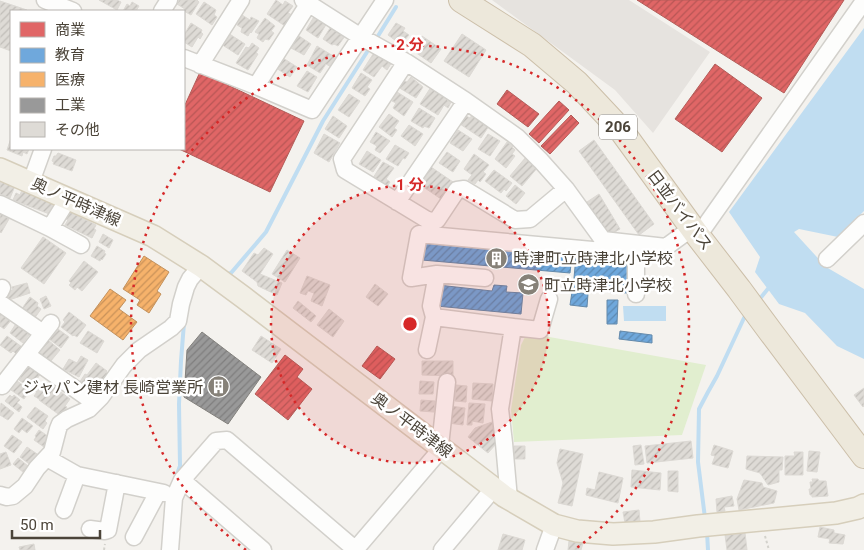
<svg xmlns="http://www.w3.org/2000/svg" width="864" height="550" viewBox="0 0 864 550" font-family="Roboto,'Noto Sans JP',sans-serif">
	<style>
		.pitch { fill: #e1eecf }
		.parking { fill: #e6e3df }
		.water { fill: #c0ddf1 }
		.shops { fill: url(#shops-hatch); stroke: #b35c58 }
		.schools { fill: url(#schools-hatch); stroke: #648aab }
		.health { fill: url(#health-hatch); stroke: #c3915c }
		.industry { fill: url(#industry-hatch); stroke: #82807c }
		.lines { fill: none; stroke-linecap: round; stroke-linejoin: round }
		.stream { stroke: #c0ddf1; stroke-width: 4 }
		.building { fill: url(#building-hatch); stroke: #dcd9d4 }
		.minor-casing { stroke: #d2d0cb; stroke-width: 19 }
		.major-casing { stroke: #d6cebb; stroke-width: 24 }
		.highway-casing { stroke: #ccbfa9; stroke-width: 26 }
		.path { stroke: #d3d2cc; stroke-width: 2; stroke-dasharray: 2.5 2.5; stroke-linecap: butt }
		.minor { stroke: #fdfdfc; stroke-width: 16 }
		.major { stroke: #f2efe6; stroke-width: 21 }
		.highway { stroke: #ede8db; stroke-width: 24 }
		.ring { fill: none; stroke: #d62828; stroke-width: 2.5; stroke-dasharray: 2.5 5 }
		.labels { text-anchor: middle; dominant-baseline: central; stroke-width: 5; stroke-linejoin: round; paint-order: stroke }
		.shield { fill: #fff; stroke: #817c74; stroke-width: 1 }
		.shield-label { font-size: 15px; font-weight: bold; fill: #4b4439 }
		.street-label { font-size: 16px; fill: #4b4439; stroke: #fff }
		.poi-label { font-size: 16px; fill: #4b4439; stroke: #fff; text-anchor: start }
		.centre { fill: #d62828; stroke: #fff; stroke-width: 2.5 }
		.ring-label { font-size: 15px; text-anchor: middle; font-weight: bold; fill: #d62828; stroke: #fff; stroke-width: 5; stroke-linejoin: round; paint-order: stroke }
	</style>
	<defs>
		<pattern id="shops-hatch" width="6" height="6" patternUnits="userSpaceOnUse" patternTransform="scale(1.25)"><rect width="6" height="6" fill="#e06666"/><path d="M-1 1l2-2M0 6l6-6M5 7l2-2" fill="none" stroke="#b85655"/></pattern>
		<pattern id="schools-hatch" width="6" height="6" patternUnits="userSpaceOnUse" patternTransform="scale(1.25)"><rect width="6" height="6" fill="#6fa8dc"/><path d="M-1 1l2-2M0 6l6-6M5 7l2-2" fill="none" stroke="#5d8ab3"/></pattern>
		<pattern id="health-hatch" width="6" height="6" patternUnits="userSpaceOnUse" patternTransform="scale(1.25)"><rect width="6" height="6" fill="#f6b26b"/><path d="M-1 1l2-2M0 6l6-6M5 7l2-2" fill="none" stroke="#c99259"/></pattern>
		<pattern id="industry-hatch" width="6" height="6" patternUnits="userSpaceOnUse" patternTransform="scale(1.25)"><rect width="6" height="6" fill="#999"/><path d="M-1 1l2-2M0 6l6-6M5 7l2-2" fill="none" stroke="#7f7e7e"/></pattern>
		<pattern id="building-hatch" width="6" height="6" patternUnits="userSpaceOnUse" patternTransform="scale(1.25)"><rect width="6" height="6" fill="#dedbd6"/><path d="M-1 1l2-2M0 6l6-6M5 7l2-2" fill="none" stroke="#c0bdb8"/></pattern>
	</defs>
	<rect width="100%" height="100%" fill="#f4f2ee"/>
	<path class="pitch" d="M527,333L706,365L682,435L514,442L511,410L521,345Z"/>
	<path class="parking" d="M492,0H629L710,52L653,133L615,90Z"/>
	<path class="water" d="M864,28V211L838,237L799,229L794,232L826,267L864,289V359L837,346L805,313L779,304L755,272L760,257L729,212Z
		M623,306H666V321H624Z"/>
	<path class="shops" d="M637,0H844L784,93Z
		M715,64L762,98L722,152L675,119Z
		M200,72L304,121L270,192L179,149H184V107Z
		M507,90L539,114L528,127L497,104Z
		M559,101L569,110L539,143L529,134Z
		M571,115L579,123L550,154L541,146Z
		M377,346L395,359L380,379L362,366Z
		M285,355L303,369L297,377L312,389L288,420L255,394Z"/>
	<path class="schools" d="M424,243L572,255L570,273L422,260Z
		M576,256L630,260L627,293L573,289Z
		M438,285L492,291L494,285L507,286L506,292L523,293L521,314L436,306Z
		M572,292L588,294L587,307L570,305Z
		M607,300H618L617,324H607Z
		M620,331L652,335V343L619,339Z"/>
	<path class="health" d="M144,256L169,272L157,291L161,294L149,313L137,305L140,300L123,289Z
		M110,289L126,300L119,309L137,322L123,340L90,316Z"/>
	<path class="industry" d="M202,332L261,377L228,424L184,397L187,350Z"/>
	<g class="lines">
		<path class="stream" d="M378,36L396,7
			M225,275L231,273L266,232L323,121L367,52
			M758,301L771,285
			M176,477L180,466L179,404L181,361L184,323
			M705,518L698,462L699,409L708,392L717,376L744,318L747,315
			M707,532L708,550"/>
	</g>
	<path class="building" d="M99,0H117L121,2L117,10Z
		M179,0H197L199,2L191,15L184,11L185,9L177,4Z
		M276,0L283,5L285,1L293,6L288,13L292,15L285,26L267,14Z
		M0,1L27,10V11H11V51L0,47Z
		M132,2L139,6L136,11H123L127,4L130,6Z
		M204,2L216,10L214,15L217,17L212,25L196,14Z
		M242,15L250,20L251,17L259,21L251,33L250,32L248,36L241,32L242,28L237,25Z
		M315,15L327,23L318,38L306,30Z
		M265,18L275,26L271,31L274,33L269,40L265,39L263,42L257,38L259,34L255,32Z
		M191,23L202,30L201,32L203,34L200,39L198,37L192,47L184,42V35Z
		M396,23L405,28L403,31L409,35L403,42L401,41L399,43L388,35Z
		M332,25L345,36L338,46L334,44L332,45L323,39Z
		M228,33L245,44L238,55L221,44Z
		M462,34L486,50L469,77L444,61Z
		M299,36L311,44L304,55L291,48L294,43L292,41L295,37L297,38Z
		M422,36L441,49L431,63L412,50Z
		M252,43L259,48L256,53L258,54L248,70L236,63L246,47L249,48Z
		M317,46L338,59L333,68L326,64L320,73L307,65Z
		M375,51L392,62L387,70L382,66L374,77L363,70Z
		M283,58L297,67L290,77L276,68Z
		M307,71L317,77L308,92L297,86Z
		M361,73L372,80L367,87L370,89L365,96L352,88Z
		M411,77L423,87L416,98L398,87L403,80L407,82Z
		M431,87L449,98L447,100L451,102L448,108L444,105L438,115L420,104Z
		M397,92L413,102L404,116L393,108L396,103L392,101Z
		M349,94L360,101L349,117L338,110Z
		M419,108L435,118L429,128L424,126L423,128L411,121Z
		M389,114L399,121L394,128L397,130L392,137L379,127Z
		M472,115L489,126L481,138L460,124L466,116L470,118Z
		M333,116L347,126L339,138L325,129Z
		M409,125L423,134L415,146L401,136Z
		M458,130L472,139L463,151L450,143Z
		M376,132L390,141L380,153L375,150L377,146L370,142Z
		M324,134L340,143L329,162L314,153Z
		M488,134L500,141L490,156L478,149Z
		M11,138V149H29L27,154L23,152L22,156L7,150Z
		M594,140L654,224L639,235L579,151Z
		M507,142L513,146L512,147L515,150L512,154L515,156L506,168L495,159Z
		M395,145L409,153L405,159L403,158L398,166L386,159Z
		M367,151L381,160L373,172L359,164Z
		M447,152L460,161L453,172L439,163Z
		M58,153L76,160L72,171L53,164L54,162L52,161L54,156H56Z
		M474,154L489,165L483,172L486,174L480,182L478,180L475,184L468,180L472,175L464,169Z
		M526,157L538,167L522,186L510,176Z
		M383,162L394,168L386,179L390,182L387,187L373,178Z
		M431,167L453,182L441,199L419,184Z
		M494,170L512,183L506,191L504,189L501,193L485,181Z
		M0,180L15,186L10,198L0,194Z
		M515,185L525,193L516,204L506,196Z
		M22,190L56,204L52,215L13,200L16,193L20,195Z
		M599,194L620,229L608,236L587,202Z
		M70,212L96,225L94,229L96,230L92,238L65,225L68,220L66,219Z
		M0,213L9,219L1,233L0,232Z
		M103,234L113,240L109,248L99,242Z
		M43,237L66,253L44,284L21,268Z
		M97,246L105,251L104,253L106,254L102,260L101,259L100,261L91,256Z
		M264,248L273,254L260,274L282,283L277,295L258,286L257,282L242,271L254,253L258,255Z
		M287,250L300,258L285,282L272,274Z
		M84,261L98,272L82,291L77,287L75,290L69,285L71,283L69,281Z
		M307,276L330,285L322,306L311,301L314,293L308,291L306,295L300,293Z
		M27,283L30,293L9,300L6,292L13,290L12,287Z
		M375,284L388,294L378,306L366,297Z
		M46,296L51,306L44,309L40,299Z
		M30,297L38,303L37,306L41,309L34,319L21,310Z
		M298,301L316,316L311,322L293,308Z
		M329,309L344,321L333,337L317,325Z
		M0,310L12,319L4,329L0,326Z
		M69,312L86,325L77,337L74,335L73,336L61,327L65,322L63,320Z
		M17,322L31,332L23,343L10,333Z
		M55,327L69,337L61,348L49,339Z
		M88,331L104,341L97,353L80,343Z
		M7,336L22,347L16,354L13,351L11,353L0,345Z
		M261,336L281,349L272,363L252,350Z
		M48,340L60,350L50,362L38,352Z
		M81,356L88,360L79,377L63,369L69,359L77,363Z
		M422,361H453V376L422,375Z
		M96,363L107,371L106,372L109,374L103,385L98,382L91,391L79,383L85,374L87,375Z
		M29,364L41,373L35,382L40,386L36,392L19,380L21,377L20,376Z
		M17,381L30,390L24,399L11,390Z
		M420,381L434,382L433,394H419Z
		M473,383L493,384L492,401L472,399Z
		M43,384L47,387L39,399L34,396Z
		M51,384L70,399L65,406L67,407L61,416L39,400Z
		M456,385L467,386L466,402L455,401Z
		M864,388V406L863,407L854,395Z
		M10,395L12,397L14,395L20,400L17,403L22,407L19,412L5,401Z
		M421,400L435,401L434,412L420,411Z
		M1,403L14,413L8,420L0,415Z
		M469,403L485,404L483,423L472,421V425H467Z
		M450,406L465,408L463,425L448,423Z
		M35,407L48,416L45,421L47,423L43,429L27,417Z
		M22,418L33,426L27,433L22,429L19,433L14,429Z
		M492,422L496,444L488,453L468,437L475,428Z
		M39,430L49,437L48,440L44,447L34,440L36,437L35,436Z
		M12,435L22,442L14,453L4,446Z
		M691,441L693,458L647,463L645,446Z
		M641,445L644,464L635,465L633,446Z
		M714,445L733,451L728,468L712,464L715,456L711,455Z
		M514,446H525V459H514Z
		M27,447L40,456L32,466L20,457Z
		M560,449L583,454L572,506L558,503L563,483L557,463Z
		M809,451L820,452L817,472L807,471Z
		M6,452L11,465L0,469V454Z
		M794,452H803V475H785V456H795Z
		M747,456L783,457L782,470H779V482L768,485L760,473L746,469Z
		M18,458L28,466L23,472L13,464Z
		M632,470L661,473L660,490L631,487Z
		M668,471H678V492L668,491Z
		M599,472L623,478L618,503L586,495L587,488L595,490Z
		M812,479H818L819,481H826L828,496L812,497V495H810L809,489H811L810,482H813Z
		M744,480L762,483L763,487L777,491L774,503L739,510L737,499Z
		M732,496L734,506L724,507L725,511L717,512L716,499Z
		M639,510L640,522L625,523L623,512Z
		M820,527L834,530V533L845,535L843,544L829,543L830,539L818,537Z
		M745,533L747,550H727L725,535Z
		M503,534L525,540L522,550H498Z
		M569,541L583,543L581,550H568Z
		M34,544L35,550H20L19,547Z"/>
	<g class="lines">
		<defs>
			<path id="minor" d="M45,0L73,11
				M303,0L361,37L406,62L466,101L517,137L541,161L566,189L603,240L666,247L692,228
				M162,11L169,0
				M184,58L256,86L312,110L385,0
				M406,62L342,159L345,170L429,221L437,220L457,190L464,189L515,220L530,219L566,189
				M200,65L241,0
				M256,86L309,3
				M31,182L43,149
				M397,202L466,101
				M0,204L50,228L81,245
				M50,228L68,199
				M698,236L864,1
				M827,259L864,223
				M437,274L485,278
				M0,292L2,288
				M0,303L43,333
				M513,327L540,330L549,299
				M427,350L434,317
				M27,355L95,403
				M2,386L51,323
				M440,446L447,382
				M47,458L77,475L164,493
				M182,480L216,441L227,440L356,550
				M0,495L7,497L13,496L25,486L37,468L52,452L58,429L60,424L67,419L89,409L101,397L124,365L139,350L171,328L178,321L181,304L186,287L190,279L201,266
				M509,499L504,443L500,409L513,327L434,317L431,306L437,274L411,278L419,234L636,254V294
				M64,510L77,475
				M90,529L105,531L108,530L117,483
				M134,537L158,492
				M170,550L174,498L182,480L263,550
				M355,550L442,448
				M442,550L494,488
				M545,550L554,525"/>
			<path id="major" d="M0,169L153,236L201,266L243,297L504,496L554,525L577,531L613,534L654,532L698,526L836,513L858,508L864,505"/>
			<path id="highway" d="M461,0L532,45L577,83L621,130L698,236L739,289L770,331L864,456"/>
		</defs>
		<use href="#minor" class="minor-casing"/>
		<use href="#major" class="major-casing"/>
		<use href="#highway" class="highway-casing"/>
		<path class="path" d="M765,536L769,550
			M104,550L105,544"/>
		<use href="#minor" class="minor"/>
		<use href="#major" class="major"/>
		<use href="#highway" class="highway"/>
	</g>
	<circle cx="410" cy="324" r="139" fill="#d62828" fill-opacity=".12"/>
	<g class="ring">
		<circle cx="410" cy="324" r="139"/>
		<path d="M246 550A279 279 0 1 1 574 550"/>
	</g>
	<defs>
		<symbol id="building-disc" viewBox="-11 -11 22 22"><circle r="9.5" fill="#868178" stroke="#fff"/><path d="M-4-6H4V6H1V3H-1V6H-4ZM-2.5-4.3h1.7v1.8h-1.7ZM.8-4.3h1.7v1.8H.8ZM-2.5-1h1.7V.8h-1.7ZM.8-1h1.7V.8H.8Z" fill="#fff"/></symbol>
		<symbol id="school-disc" viewBox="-11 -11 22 22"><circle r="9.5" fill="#868178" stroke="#fff"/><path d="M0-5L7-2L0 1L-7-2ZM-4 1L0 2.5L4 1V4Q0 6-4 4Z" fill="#fff"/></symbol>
	</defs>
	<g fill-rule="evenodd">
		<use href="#building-disc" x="484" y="246" width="25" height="25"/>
		<use href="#school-disc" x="516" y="272" width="25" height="25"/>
		<use href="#building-disc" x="206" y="374" width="25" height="25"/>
	</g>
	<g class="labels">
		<rect class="shield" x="599" y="114.5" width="38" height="25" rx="4"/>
		<g class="shield-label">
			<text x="618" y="127">206</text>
		</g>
		<g class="street-label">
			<text transform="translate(76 202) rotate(24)">奥ノ平時津線</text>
			<text transform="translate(680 210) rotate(53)">日並バイパス</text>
			<text transform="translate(412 425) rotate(37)">奥ノ平時津線</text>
		</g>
		<g class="poi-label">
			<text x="513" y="258">時津町立時津北小学校</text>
			<text x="544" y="285">町立時津北小学校</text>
			<text x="203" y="387" text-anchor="end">ジャパン建材 長崎営業所</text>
		</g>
	</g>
	<circle cx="410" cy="324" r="8" class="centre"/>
	<g class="ring-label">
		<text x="410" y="50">2 分</text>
		<text x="410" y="190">1 分</text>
	</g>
	<rect x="10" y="10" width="175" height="140" fill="#ffffff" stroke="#b7b4b0"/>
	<rect x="20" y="22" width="25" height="15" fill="#e06666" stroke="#b7b4b0"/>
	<text x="55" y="35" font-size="15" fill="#4b4439">商業</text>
	<rect x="20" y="48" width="25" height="15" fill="#6fa8dc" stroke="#b7b4b0"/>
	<text x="55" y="60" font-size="15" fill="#4b4439">教育</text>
	<rect x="20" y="72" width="25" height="15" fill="#f6b26b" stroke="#b7b4b0"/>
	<text x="55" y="85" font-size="15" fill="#4b4439">医療</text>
	<rect x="20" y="98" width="25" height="15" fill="#999999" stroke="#b7b4b0"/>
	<text x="55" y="110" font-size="15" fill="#4b4439">工業</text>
	<rect x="20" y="122" width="25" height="15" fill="#dedbd6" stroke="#b7b4b0"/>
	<text x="55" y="135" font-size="15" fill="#4b4439">その他</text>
	<path d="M12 530v8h88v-8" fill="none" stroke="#4b4439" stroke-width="2.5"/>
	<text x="20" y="530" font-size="15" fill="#4b4439" stroke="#ffffff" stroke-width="4" paint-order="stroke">50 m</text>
</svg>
